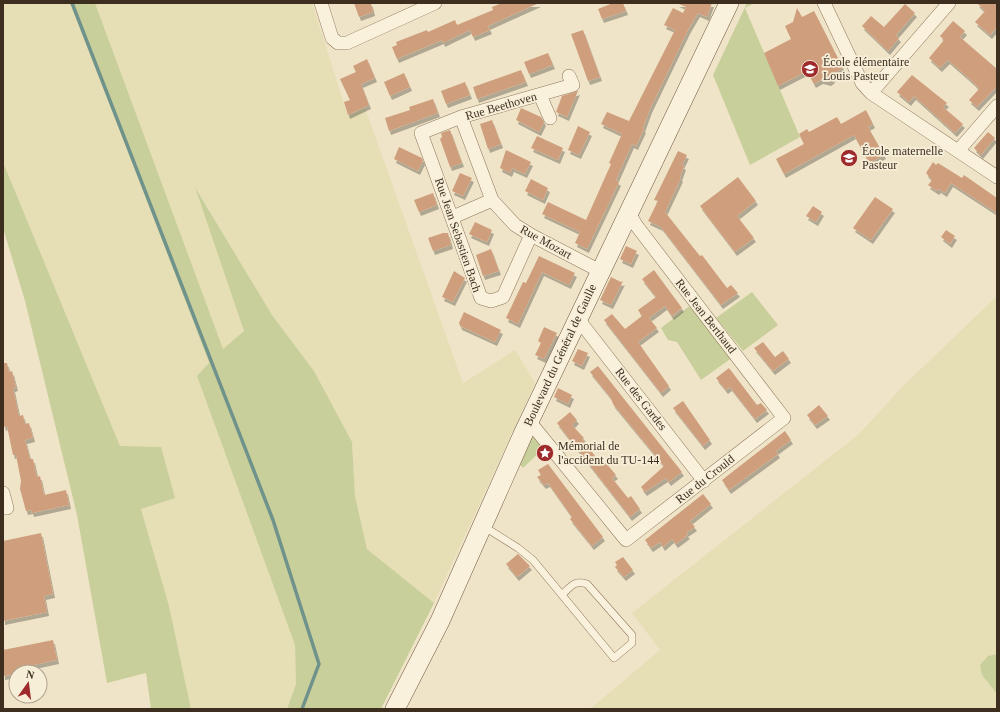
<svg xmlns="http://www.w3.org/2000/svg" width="1000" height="712" viewBox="0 0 1000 712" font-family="'Times New Roman',serif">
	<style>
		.farmland { fill: #e6deb5 }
		.green { fill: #c9cf9b }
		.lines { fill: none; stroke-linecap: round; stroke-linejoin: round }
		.stream { stroke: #6f938a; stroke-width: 3.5 }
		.building { fill: #cf9f7d; filter: url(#shadow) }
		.lane-casing { stroke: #8d765c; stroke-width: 8 }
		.street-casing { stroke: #8d765c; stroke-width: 14 }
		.secondary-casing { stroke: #6f573f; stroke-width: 20 }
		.lane { stroke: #faf1dc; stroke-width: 7 }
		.street { stroke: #faf1dc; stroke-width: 13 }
		.secondary { stroke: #faf1dc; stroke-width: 19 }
		.labels { text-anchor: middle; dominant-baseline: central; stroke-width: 3.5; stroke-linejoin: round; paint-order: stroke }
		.poi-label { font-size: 12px; fill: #3d2e20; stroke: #f7eed8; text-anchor: start }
		.street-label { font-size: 12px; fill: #3d2e20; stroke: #f7eed8 }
	</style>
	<defs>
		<filter id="shadow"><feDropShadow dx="2" dy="4" stdDeviation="0" flood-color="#0004"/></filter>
	</defs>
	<rect width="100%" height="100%" fill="#f0e4c8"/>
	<path class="farmland" d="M3,3H71L209,364L197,376L295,645L296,684L287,709H191L169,606L141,508L120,446L3,162Z
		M95,3H312L348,116L365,108L463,383L515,350L535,383L434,603L367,549L355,496L352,442L314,371L272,315L197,189L244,331L223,350Z
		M997,296V654L988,656L982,675L997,694V709H590L660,650L632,613L859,434L902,387Z"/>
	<path class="green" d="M71,3H95L223,349L244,331L195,187L272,315L314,371L352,442L355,496L367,549L434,603L381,709H287L296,684L295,645L197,376L209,363Z
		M747,3H754L745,8L800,137L750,165L713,75Z
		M3,162L120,446L161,447L175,498L141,509L169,606L191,709H151L146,673L107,683L77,515L25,301L3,228Z
		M752,292L778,325L743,351L716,318Z
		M692,304L733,357L701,380L677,342L668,340L661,328Z
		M537,437L544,448L523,468L517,462L529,438Z
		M997,654V694L982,675L980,665L988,656Z"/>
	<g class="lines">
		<path class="stream" d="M72,3L273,520L319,664L302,709"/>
	</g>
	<path class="building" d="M354,3H371L373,12L359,17Z
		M502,3H539L488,26L490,30L473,37L470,30L443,43L442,40L397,59L392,47L397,45L396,42L427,30L428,32L455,20L457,25L493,10L492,7Z
		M613,3H623L626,11L602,19L598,9Z
		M677,3H712L707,17L698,13L688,30L650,109L643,128L644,129L636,146L632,144L616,180L619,182L587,249L575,243L580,232L542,214L548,202L586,220L611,164L609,163L622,134L601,124L607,112L629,121L675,30L664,25L673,8L683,13L686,7Z
		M977,3H997V27L990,35L975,22L985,11Z
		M905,4L915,13L896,35L899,38L888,51L862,26L871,16L884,27Z
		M797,8L802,17L814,11L843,68L836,72L832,80L829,82L821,80L814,84L807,71L778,86L764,53L791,39L785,26L793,22Z
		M953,21L965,31L960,37L997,69V86L977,107L969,100L979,89L973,82L948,60L940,68L929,58L944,40L940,36Z
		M583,30L600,77L588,81L571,34Z
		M548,53L553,65L529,74L524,62Z
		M367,59L375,78L361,84L369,105L348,115L344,102L350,100L340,79L356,72L353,66Z
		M521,70L526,82L477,99L473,87Z
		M404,73L410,87L390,96L384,82Z
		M912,75L947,103L943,107L963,124L955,133L914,96L909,102L897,92Z
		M465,82L470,95L446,104L441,91Z
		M578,91L567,117L556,112L562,96Z
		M433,99L438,113L389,131L385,118L410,110L409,107Z
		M521,108L541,117L544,122L539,132L516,120Z
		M866,110L873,124L868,127L884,155L869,163L854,135L784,174L776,159L804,144L799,134L807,129L809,132L837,117L841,124Z
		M492,120L501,144L488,149L480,124Z
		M578,126L590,132L579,155L568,150Z
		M450,130L462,163L450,167L440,139L442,137L441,133Z
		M988,132L995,138L981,155L974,148Z
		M537,136L563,148L558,160L531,148Z
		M399,147L422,158L423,161L418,171L394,159Z
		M506,150L531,162L525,174L512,168L510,173L500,168Z
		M678,151L687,155L682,165L684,166L680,177L681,178L665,212L700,256L702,255L727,288L731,285L738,293L721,305L661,227L648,221L658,201L654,200Z
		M933,162L936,165L938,163L962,178L964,175L997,198V213L951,183L945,193L939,189L937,191L928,185L932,180L926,173Z
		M460,173L472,178L463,196L452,191Z
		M738,177L756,201L737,216L754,238L735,252L700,206Z
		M531,179L548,188L543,200L525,191Z
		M433,193L437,205L419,212L414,200Z
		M875,197L893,209L871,240L853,228Z
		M813,206L822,212L816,222L806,216Z
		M475,222L492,230L487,242L469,234Z
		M946,230L955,236L950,244L941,237Z
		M443,233H448L451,245L433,251L428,238Z
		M626,246L637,251L631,264L620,259Z
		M491,249L499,271L483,276L476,255Z
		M539,256L575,273L569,285L542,272L518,324L506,318L523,282L526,283Z
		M654,270L682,308L672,316L665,306L649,318L657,328L638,342L669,386L661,393L604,320L612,314L625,329L642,316L638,310L656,297L642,279Z
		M454,271L465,278L453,302L442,297Z
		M611,277L621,282L623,281L611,305L600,300Z
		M464,312L501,330L495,342L460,326L459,323Z
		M544,327L557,333L544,359L535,355L541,343L538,341Z
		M763,342L775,357L783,351L789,359L773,371L754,348Z
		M578,349L588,353L582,366L572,361Z
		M3,363H7L9,372L12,371L16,387L13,388L19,416L23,415L25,424L29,423L33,438L25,440L30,459H33L37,477L40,476L44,495L66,490L69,505L32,513L31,510L26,511L20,489L21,481L16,455H13L7,426L4,427L3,422Z
		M598,366L682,472L669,482L666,478L645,492L641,487L664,466L613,404L611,398L590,372Z
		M729,368L757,405L761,403L767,410L755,419L730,387L726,390L716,378Z
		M558,388L572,395L568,404L554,397Z
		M683,401L710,440L703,446L673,408Z
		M819,405L828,416L815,425L807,415Z
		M570,412L577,420L572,425L584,438L582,439L602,465L606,463L616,475L612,478L628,498L631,496L640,509L630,517L557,423Z
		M785,431L791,440L776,451L778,454L729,490L722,480Z
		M548,464L603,537L592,546L570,519L572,517L548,483L544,485L537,477L541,475L538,470Z
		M703,494L711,504L690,521L695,527L686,533L688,535L676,544L672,539L663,547L660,542L651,548L645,540Z
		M41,533L53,594L44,596L47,612L3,621V541Z
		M518,554L530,566L517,577L506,564Z
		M623,557L633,570L624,577L615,567L617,565L615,562Z
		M53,640L57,660L29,666L30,671L16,672V674L3,676V650Z"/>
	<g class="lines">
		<defs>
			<path id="lane" d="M483,526L518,548L533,560L614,658L632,643V635L587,584C574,580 571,586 562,595"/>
			<path id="street" d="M321,3L332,38L338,43H347L435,3
				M824,3L862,83L871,93L997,177
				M871,93L949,3
				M540,95L550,118
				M461,117L492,200L515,225L531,235L600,271
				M958,151L997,106
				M453,217L492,200
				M531,235L503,297L491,301L481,298L421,133L461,117L573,85L569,76
				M578,319L704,481
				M529,421L626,540L784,418L636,225L629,213
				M3,493L7,508"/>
			<path id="secondary" d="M395,709L440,621L524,432L729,3"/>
		</defs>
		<use href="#lane" class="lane-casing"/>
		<use href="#street" class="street-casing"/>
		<use href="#secondary" class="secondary-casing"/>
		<use href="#lane" class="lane"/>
		<use href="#street" class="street"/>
		<use href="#secondary" class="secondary"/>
	</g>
	<defs>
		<symbol id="school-disc" viewBox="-11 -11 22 22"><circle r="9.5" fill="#9e2a2b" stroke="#f7eed8"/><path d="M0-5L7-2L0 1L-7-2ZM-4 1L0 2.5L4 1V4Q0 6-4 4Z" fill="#fff"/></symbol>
		<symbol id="sight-disc" viewBox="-11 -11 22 22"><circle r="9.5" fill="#9e2a2b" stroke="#f7eed8"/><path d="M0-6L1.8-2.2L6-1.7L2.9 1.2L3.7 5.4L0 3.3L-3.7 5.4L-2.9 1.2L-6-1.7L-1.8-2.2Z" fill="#fff"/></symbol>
	</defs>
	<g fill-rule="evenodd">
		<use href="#school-disc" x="800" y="59" width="20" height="20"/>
		<use href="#school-disc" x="839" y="148" width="20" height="20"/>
		<use href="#sight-disc" x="535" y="443" width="20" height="20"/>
	</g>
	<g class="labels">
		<g class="poi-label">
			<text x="823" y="62">École élémentaire<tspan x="823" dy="14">Louis Pasteur</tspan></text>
			<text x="862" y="151">École maternelle<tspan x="862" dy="14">Pasteur</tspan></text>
			<text x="558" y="446">Mémorial de<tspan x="558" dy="14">l'accident du TU-144</tspan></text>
		</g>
		<g class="street-label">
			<text transform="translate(501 106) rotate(-16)">Rue Beethoven</text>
			<text transform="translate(458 235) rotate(71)">Rue Jean Sebastien Bach</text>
			<text transform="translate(546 242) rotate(29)">Rue Mozart</text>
			<text transform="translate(706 316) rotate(52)">Rue Jean Berthaud</text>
			<text transform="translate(560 355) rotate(-65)">Boulevard du Général de Gaulle</text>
			<text transform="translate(641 399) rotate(52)">Rue des Gardes</text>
			<text transform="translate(705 479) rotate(-38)">Rue du Crould</text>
		</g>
	</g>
	<rect width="1000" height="712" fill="none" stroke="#3d2e20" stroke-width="8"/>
	<g transform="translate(28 684) rotate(14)"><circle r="19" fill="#f7eed8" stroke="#ada18e"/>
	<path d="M0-3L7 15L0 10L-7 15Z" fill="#9e2a2b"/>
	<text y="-6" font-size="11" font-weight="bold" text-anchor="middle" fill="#3d2e20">N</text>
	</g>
</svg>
